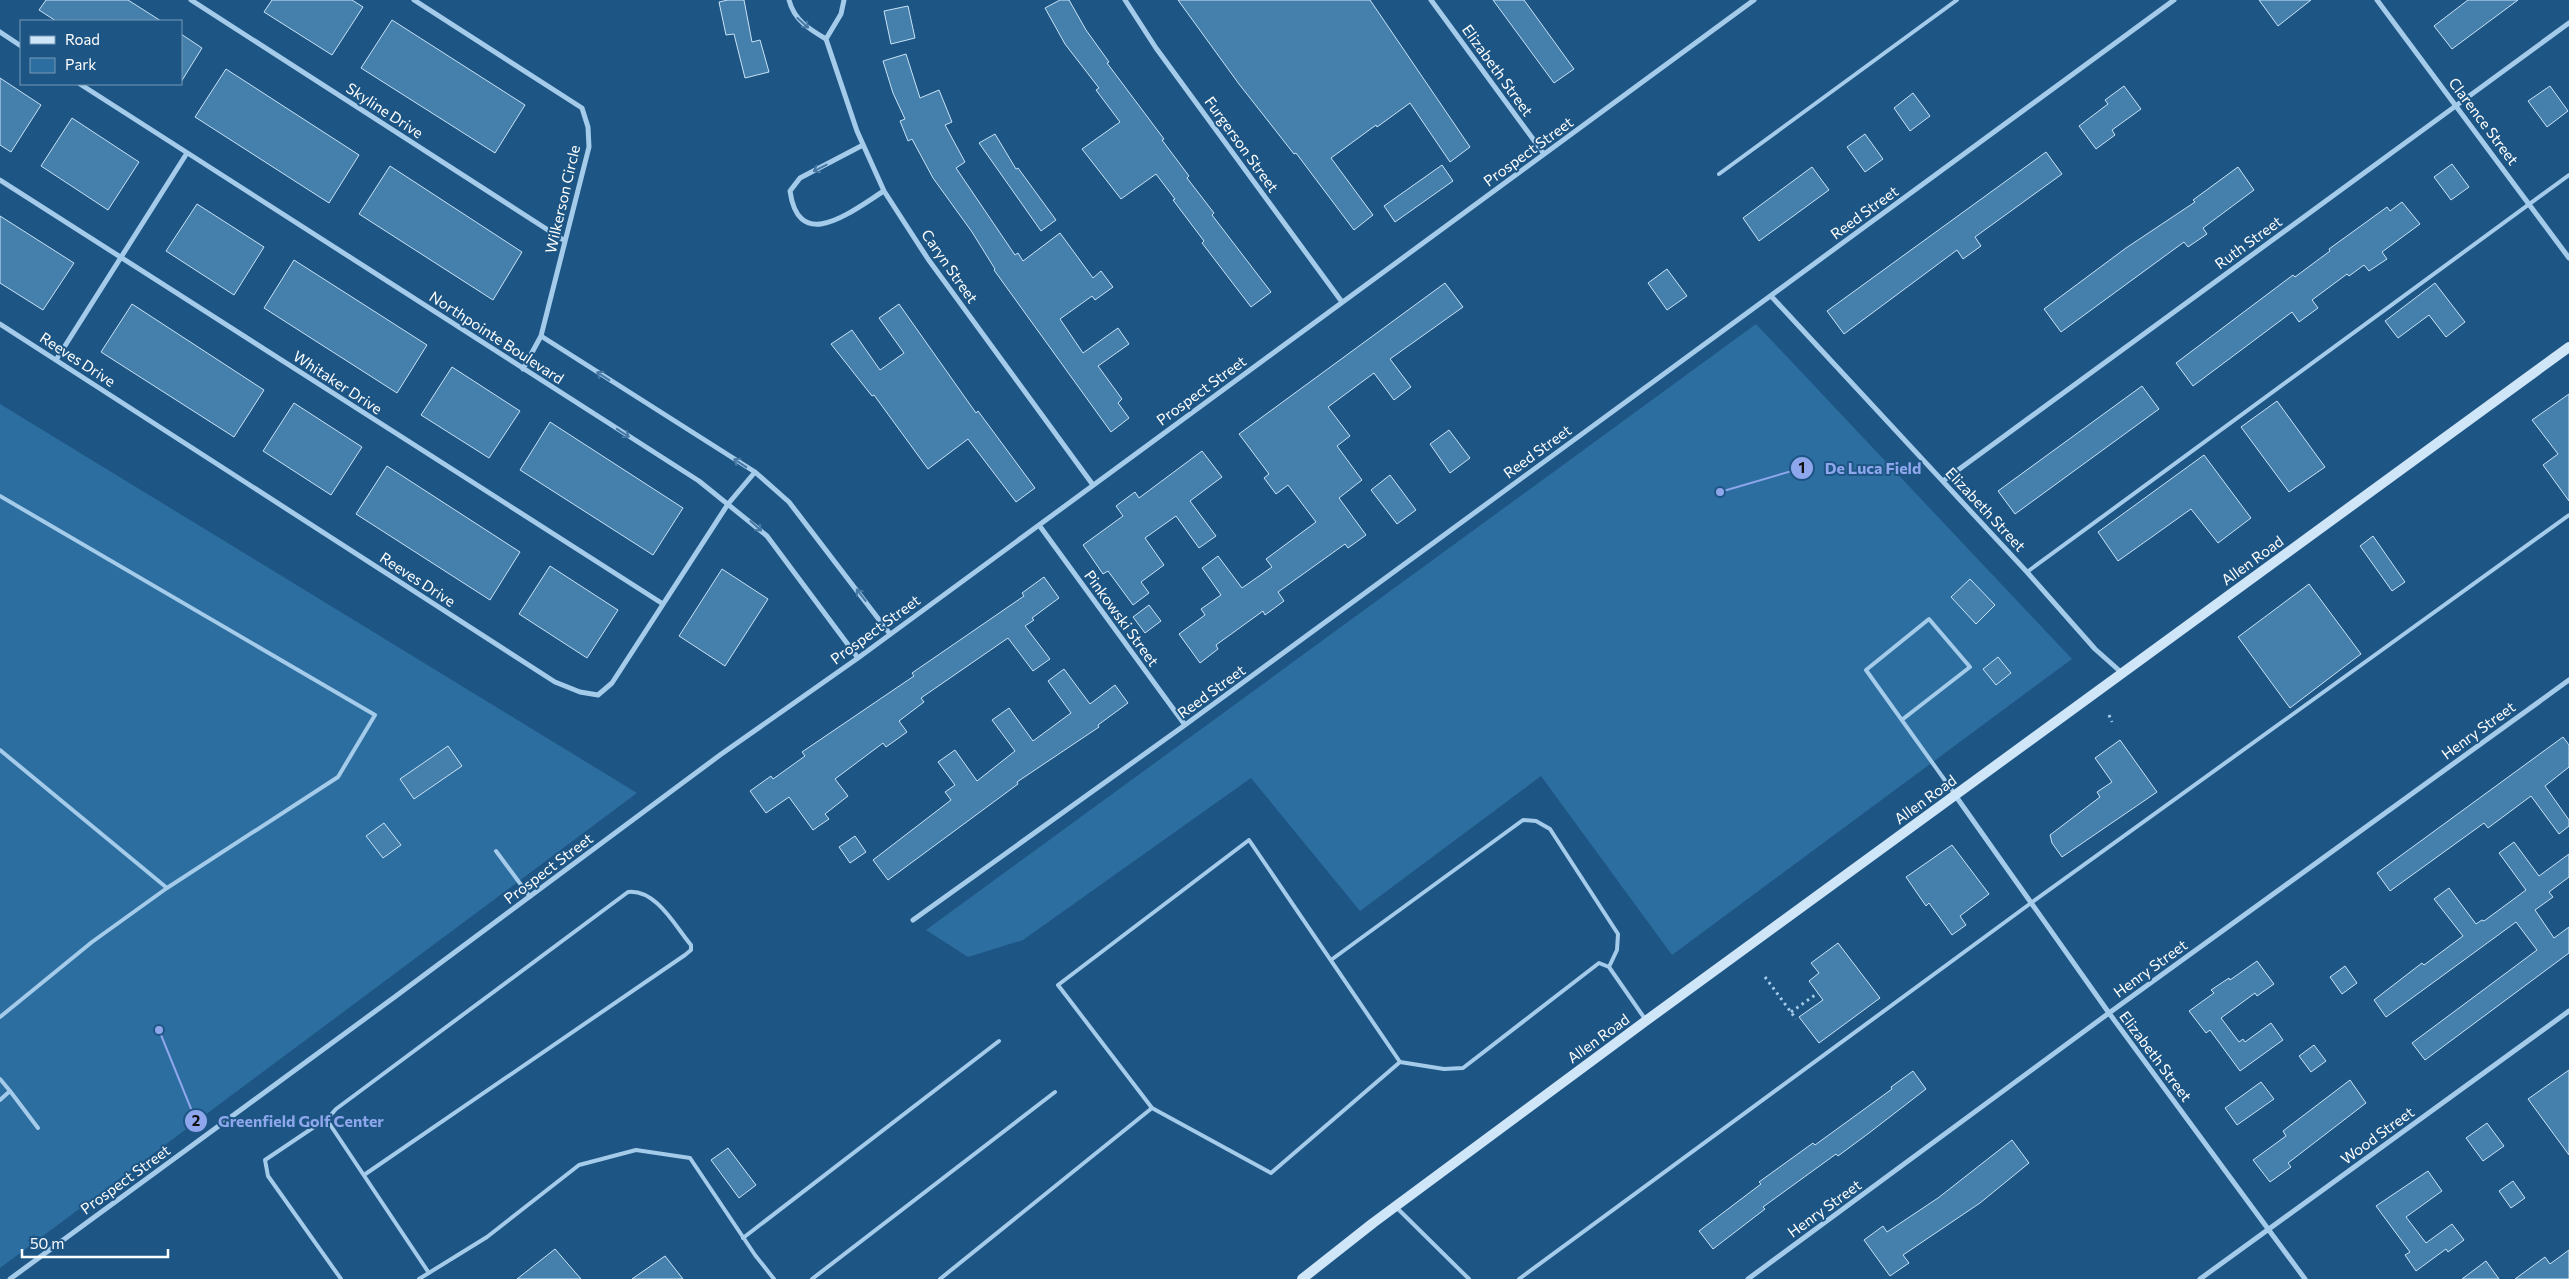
<svg xmlns="http://www.w3.org/2000/svg" width="2569" height="1279" viewBox="0 0 2569 1279" font-family="Commissioner,sans-serif">
	<style>
		.green { fill: #2d6ea0 }
		.building { fill: #457fac; stroke: #c8e3f7 }
		.lines { fill: none; stroke-linecap: round; stroke-linejoin: round }
		.path { stroke: #a4cbea; stroke-width: 3; stroke-dasharray: 2.5 4; stroke-linecap: butt }
		.service { stroke: #a4cbea; stroke-width: 4 }
		.minor { stroke: #a4cbea; stroke-width: 5 }
		.secondary { stroke: #cfe5f8; stroke-width: 10 }
		.oneway { stroke: #4678a3 }
		.labels { text-anchor: middle; dominant-baseline: central; stroke-width: 4; stroke-linejoin: round; paint-order: stroke }
		.street-label { font-size: 15px; fill: #fff; stroke: #1d5584 }
		.leader { fill: none; stroke: #8ea6ec; stroke-width: 2 }
		.callout-dot { fill: #8ea6ec; stroke: #1d5584; stroke-width: 2 }
		.mark-label { font-size: 15px; text-anchor: middle; font-weight: bold; fill: #111 }
		.callout-label { font-size: 16px; text-anchor: middle; font-weight: bold; fill: #8ea6ec; stroke: #1d5584; stroke-width: 4; stroke-linejoin: round; paint-order: stroke }
	</style>
	<rect width="100%" height="100%" fill="#1d5584"/>
	<path class="green" d="M1756,324L2072,659L1672,955L1541,776L1360,911L1251,778L1023,940L968,957L926,930Z
		M0,404L637,793L0,1268Z"/>
	<path class="building" d="M46,0H128L161,21H56L39,10Z
		M272,0H352L363,7L332,55L264,12Z
		M728,0H744L752,42L760,40L769,72L745,78L734,34L726,35L719,2Z
		M1060,0H1069L1086,30L1109,62L1107,63L1164,139L1162,140L1189,176L1187,178L1214,213L1212,215L1271,292L1251,307L1202,243L1204,241L1173,200L1175,199L1156,174L1121,199L1082,149L1120,122L1096,90L1099,88L1065,44L1045,8Z
		M1178,0H1370L1470,147L1450,162L1410,103L1377,127L1376,125L1331,158L1373,215L1354,230L1296,153L1294,154L1239,84Z
		M1493,0H1524L1574,69L1554,83Z
		M2259,0H2311L2278,26Z
		M2468,0H2518L2452,49L2434,26Z
		M908,6L915,38L891,44L884,11Z
		M392,20L525,105L495,153L361,68Z
		M181,34L202,48L181,82Z
		M906,54L920,98L939,90L952,122L945,125L965,162L956,168L1015,255L1018,253L1023,261L1060,233L1093,278L1101,271L1113,287L1095,300L1092,296L1060,319L1083,353L1118,328L1129,344L1098,366L1122,399L1118,403L1129,418L1111,432L994,270L995,269L972,232L933,178L912,139L908,141L900,121L905,119L893,93L883,61Z
		M226,69L359,155L329,203L195,117Z
		M0,78L41,105L11,152L0,145Z
		M2124,86L2141,109L2112,130L2115,135L2096,149L2079,126L2108,104L2105,100Z
		M2550,86L2568,111L2547,127L2528,101Z
		M1913,93L1930,116L1910,131L1894,108Z
		M72,118L139,162L108,210L41,166Z
		M995,134L1016,169L1018,168L1056,220L1041,231L979,143Z
		M1865,134L1883,159L1865,172L1847,147Z
		M2046,152L2062,174L1975,237L1981,246L1963,259L1957,250L1844,334L1827,311Z
		M2452,164L2469,187L2451,200L2434,177Z
		M1442,165L1453,181L1395,222L1384,206Z
		M390,166L522,252L493,300L359,214Z
		M1812,167L1829,190L1759,241L1743,218Z
		M2238,167L2254,190L2203,228L2207,234L2188,247L2184,242L2061,332L2044,309L2126,248L2195,202L2193,200Z
		M2402,202L2420,224L2382,252L2387,259L2369,271L2364,265L2349,276L2347,274L2312,300L2318,308L2299,322L2292,312L2193,386L2176,363L2293,275L2295,277L2330,251L2329,249L2387,207L2390,211Z
		M197,204L264,247L234,295L166,251Z
		M0,216L74,263L43,310L0,283Z
		M294,260L427,345L397,393L264,308Z
		M1667,269L1687,296L1667,310L1648,283Z
		M1445,283L1463,307L1390,359L1411,387L1394,400L1374,373L1328,407L1350,436L1337,446L1362,480L1339,498L1366,535L1348,548L1345,544L1278,592L1284,601L1265,615L1263,611L1216,645L1218,649L1200,663L1179,634L1205,615L1201,609L1221,595L1202,568L1218,556L1242,588L1272,567L1266,559L1316,522L1288,485L1276,494L1264,478L1269,474L1239,434Z
		M2435,283L2465,322L2446,337L2429,315L2398,338L2385,321Z
		M132,304L264,390L234,437L101,352Z
		M899,304L976,413L978,411L1035,488L1016,502L968,439L928,469L874,395L872,396L831,344L852,330L880,370L904,353L879,318Z
		M452,367L520,411L489,458L421,415Z
		M2142,386L2159,409L2015,514L1998,491Z
		M2569,394V501L2543,465L2558,454L2532,420Z
		M2277,401L2325,467L2289,492L2241,427Z
		M294,403L362,447L331,495L263,451Z
		M550,422L683,508L653,555L520,470Z
		M1449,430L1470,458L1450,473L1430,444Z
		M1202,451L1222,477L1190,501L1216,536L1199,548L1176,516L1145,538L1164,565L1141,582L1149,593L1133,605L1108,571L1103,574L1083,545L1123,516L1116,506L1135,492L1139,498Z
		M2204,455L2251,518L2218,543L2191,509L2118,561L2098,532Z
		M387,466L520,552L490,600L356,514Z
		M1390,475L1416,510L1397,524L1371,490Z
		M2373,536L2405,582L2392,591L2360,546Z
		M550,566L618,610L587,658L519,614Z
		M722,569L768,599L725,666L679,636Z
		M1044,577L1059,598L1032,618L1034,620L1025,626L1050,659L1033,671L1008,638L921,698L924,702L899,721L907,732L886,747L883,743L835,779L848,796L825,814L829,819L813,830L789,797L766,813L750,791L771,776L773,779L805,756L802,752L914,676L912,673L1024,596L1022,593Z
		M1970,579L1995,605L1976,624L1951,597Z
		M2309,584L2361,654L2290,708L2238,637Z
		M1149,605L1161,621L1145,633L1133,617Z
		M1998,657L2011,673L1996,685L1983,669Z
		M1064,669L1090,704L1115,685L1128,703L1098,725L1099,727L1017,782L1018,784L888,880L873,860L951,800L945,792L955,785L938,762L955,750L977,781L1015,751L992,720L1009,708L1033,741L1071,713L1048,681Z
		M2563,737L2569,745V767L2545,786L2569,820V826L2559,834L2531,796L2488,828L2484,823L2390,891L2377,873Z
		M2120,740L2157,792L2062,857L2052,843L2050,835L2100,797L2097,792L2112,782L2095,758Z
		M448,746L462,766L414,799L400,779Z
		M384,823L401,845L383,858L366,836Z
		M855,836L866,852L850,863L839,847Z
		M2514,842L2539,876L2569,854V877L2549,892L2553,897L2535,910L2554,938L2569,927V953L2425,1060L2412,1043L2537,950L2516,922L2386,1017L2374,1000L2422,963L2424,965L2463,936L2434,899L2449,888L2476,924L2482,920L2484,921L2526,890L2499,853Z
		M1952,845L1989,894L1960,916L1966,925L1952,935L1929,903L1926,906L1906,877Z
		M1838,943L1880,998L1819,1043L1799,1017L1823,1000L1809,981L1819,973L1811,963Z
		M2257,961L2274,984L2257,996L2255,993L2221,1018L2239,1042L2243,1039L2245,1042L2271,1023L2283,1040L2240,1071L2210,1030L2206,1033L2189,1011L2214,993L2211,990L2229,978L2230,980Z
		M2345,966L2357,983L2342,994L2330,977Z
		M2314,1045L2326,1061L2311,1072L2299,1056Z
		M2569,1070V1155L2528,1099Z
		M1913,1071L1926,1089L1869,1133L1838,1156L1836,1154L1763,1207L1765,1209L1713,1249L1699,1231L1761,1184L1759,1182L1813,1143L1815,1145L1892,1089L1891,1087Z
		M2350,1080L2366,1103L2288,1163L2291,1167L2270,1182L2253,1160L2286,1136L2283,1131Z
		M2261,1082L2274,1099L2237,1125L2225,1108Z
		M2487,1123L2504,1146L2483,1161L2466,1138Z
		M2012,1140L2029,1163L1980,1203L1903,1255L1909,1263L1890,1276L1864,1240L1883,1226L1887,1232L1938,1198Z
		M728,1148L756,1185L739,1198L711,1160Z
		M2428,1171L2442,1191L2406,1217L2426,1243L2452,1224L2464,1240L2448,1252L2446,1249L2416,1271L2405,1255L2410,1252L2376,1206Z
		M2513,1181L2525,1198L2511,1208L2499,1191Z
		M555,1249L581,1279H517Z
		M2569,1250V1279H2515L2545,1257L2550,1264Z
		M665,1256L683,1279H632Z
		M2486,1261L2499,1279H2462Z"/>
	<g class="lines">
		<path class="path" d="M2109,715L2112,722
			M1765,977L1796,1019
			M1791,1012L1818,993"/>
		<path class="service" d="M1719,174L1957,0
			M0,496L375,715L338,777L167,888L92,942L0,1017
			M2027,572L2569,175
			M1903,719L1970,667L1929,619L1866,670L1954,793
			M0,750L167,888
			M496,851L530,897
			M1331,960L1523,820L1536,821L1550,829L1618,934L1617,950L1609,967
			M1400,1062L1444,1069L1463,1068L1599,963L1609,967L1645,1019
			M0,1079L10,1091
			M0,1100L10,1091L38,1128
			M329,1117L265,1160L268,1176L341,1279
			M364,1175L685,955L691,950V945C675,926 656,889 628,892L336,1109L329,1117V1123L429,1273
			M1397,1208L1469,1279
			M743,1238L999,1041
			M419,1279L487,1237L579,1165L636,1150L690,1158L755,1255L774,1279
			M812,1279L1055,1092
			M940,1279L1152,1108L1271,1173L1400,1062L1249,840L1058,985L1152,1108
			M1519,1279L2031,903L2569,515"/>
		<path class="minor" d="M191,0L565,241
			M414,0L582,108L588,127L589,147L541,336L523,369
			M789,0C794,20 809,29 826,39L857,131L884,191L928,259L1093,485
			M1125,0L1156,48L1342,302
			M1431,0L1544,154
			M2377,0L2569,258
			M0,32L21,46
			M826,39L841,14L844,0
			M80,84L699,481L767,536L858,658
			M863,145L800,178L790,191C799,255 853,210 884,191
			M0,180L663,604
			M1771,296L2027,572L2095,649L2122,673
			M0,324L555,682L580,692L598,695L612,683L728,504L755,472
			M541,336L755,472L789,502L890,634
			M56,360L187,153
			M1943,481L2569,23
			M1039,525L1185,725
			M1955,795L2109,1013L2305,1279
			M913,920L1185,725L2174,0
			M10,1279L396,996L720,755L858,658L1754,0
			M1748,1279L2109,1013L2569,680
			M2200,1279L2569,1011"/>
		<path class="secondary" d="M1302,1279L1373,1223L1647,1020L2569,347"/>
	</g>
	<defs><path id="oneway-shaft" d="M-6 0H5M1.5-3L5.5 0L1.5 3" fill="none" stroke-width="1.6" stroke-linecap="round" stroke-linejoin="round" transform="scale(1.25)"/></defs>
	<g class="oneway">
		<use href="#oneway-shaft" transform="translate(803 23) rotate(42)"/>
		<use href="#oneway-shaft" transform="translate(820 168) rotate(153)"/>
		<use href="#oneway-shaft" transform="translate(603 376) rotate(-147)"/>
		<use href="#oneway-shaft" transform="translate(623 433) rotate(33)"/>
		<use href="#oneway-shaft" transform="translate(740 463) rotate(-147)"/>
		<use href="#oneway-shaft" transform="translate(756 526) rotate(42)"/>
		<use href="#oneway-shaft" transform="translate(861 595) rotate(-128)"/>
	</g>
	<g class="labels">
		<g class="street-label">
			<text transform="translate(1498 70) rotate(54)">Elizabeth Street</text>
			<text transform="translate(385 110) rotate(33)">Skyline Drive</text>
			<text transform="translate(2484 121) rotate(53)">Clarence Street</text>
			<text transform="translate(1242 144) rotate(54)">Furgerson Street</text>
			<text transform="translate(1528 151) rotate(-36)">Prospect Street</text>
			<text transform="translate(562 199) rotate(-77)">Wilkerson Circle</text>
			<text transform="translate(1864 212) rotate(-36)">Reed Street</text>
			<text transform="translate(2248 242) rotate(-36)">Ruth Street</text>
			<text transform="translate(950 266) rotate(55)">Caryn Street</text>
			<text transform="translate(497 337) rotate(33)">Northpointe Boulevard</text>
			<text transform="translate(78 359) rotate(33)">Reeves Drive</text>
			<text transform="translate(338 382) rotate(33)">Whitaker Drive</text>
			<text transform="translate(1201 390) rotate(-36)">Prospect Street</text>
			<text transform="translate(1537 451) rotate(-36)">Reed Street</text>
			<text transform="translate(1986 509) rotate(47)">Elizabeth Street</text>
			<text transform="translate(2252 560) rotate(-36)">Allen Road</text>
			<text transform="translate(418 579) rotate(33)">Reeves Drive</text>
			<text transform="translate(1122 618) rotate(54)">Pinkowski Street</text>
			<text transform="translate(875 629) rotate(-36)">Prospect Street</text>
			<text transform="translate(1211 691) rotate(-36)">Reed Street</text>
			<text transform="translate(2478 730) rotate(-36)">Henry Street</text>
			<text transform="translate(1925 799) rotate(-36)">Allen Road</text>
			<text transform="translate(548 868) rotate(-37)">Prospect Street</text>
			<text transform="translate(2150 968) rotate(-36)">Henry Street</text>
			<text transform="translate(1598 1038) rotate(-36)">Allen Road</text>
			<text transform="translate(2156 1056) rotate(53)">Elizabeth Street</text>
			<text transform="translate(2377 1135) rotate(-36)">Wood Street</text>
			<text transform="translate(125 1179) rotate(-36)">Prospect Street</text>
			<text transform="translate(1824 1208) rotate(-36)">Henry Street</text>
		</g>
	</g>
	<path class="leader" d="M1720 492L1802 468M159 1030L196 1121"/>
	<g class="callout-dot">
		<circle cx="1720" cy="492" r="5"/>
		<circle cx="159" cy="1030" r="5"/>
		<circle cx="1802" cy="468" r="12"/>
		<circle cx="196" cy="1121" r="12"/>
	</g>
	<g class="mark-label">
		<text x="1802" y="473">1</text>
		<text x="196" y="1126">2</text>
	</g>
	<g class="callout-label">
		<text x="1873" y="474">De Luca Field</text>
		<text x="301" y="1127">Greenfield Golf Center</text>
	</g>
	<rect x="20" y="20" width="162" height="65" fill="#1d5584" stroke="#7799b5"/>
	<rect x="30" y="36" width="25" height="8" fill="#cfe5f8" stroke="#7799b5"/>
	<text x="65" y="45" font-size="15" fill="#ffffff">Road</text>
	<rect x="30" y="58" width="25" height="15" fill="#2d6ea0" stroke="#7799b5"/>
	<text x="65" y="70" font-size="15" fill="#ffffff">Park</text>
	<path d="M22 1249v8h146v-8" fill="none" stroke="#ffffff" stroke-width="2.5"/>
	<text x="30" y="1249" font-size="15" fill="#ffffff" stroke="#1d5584" stroke-width="4" paint-order="stroke">50 m</text>
</svg>
